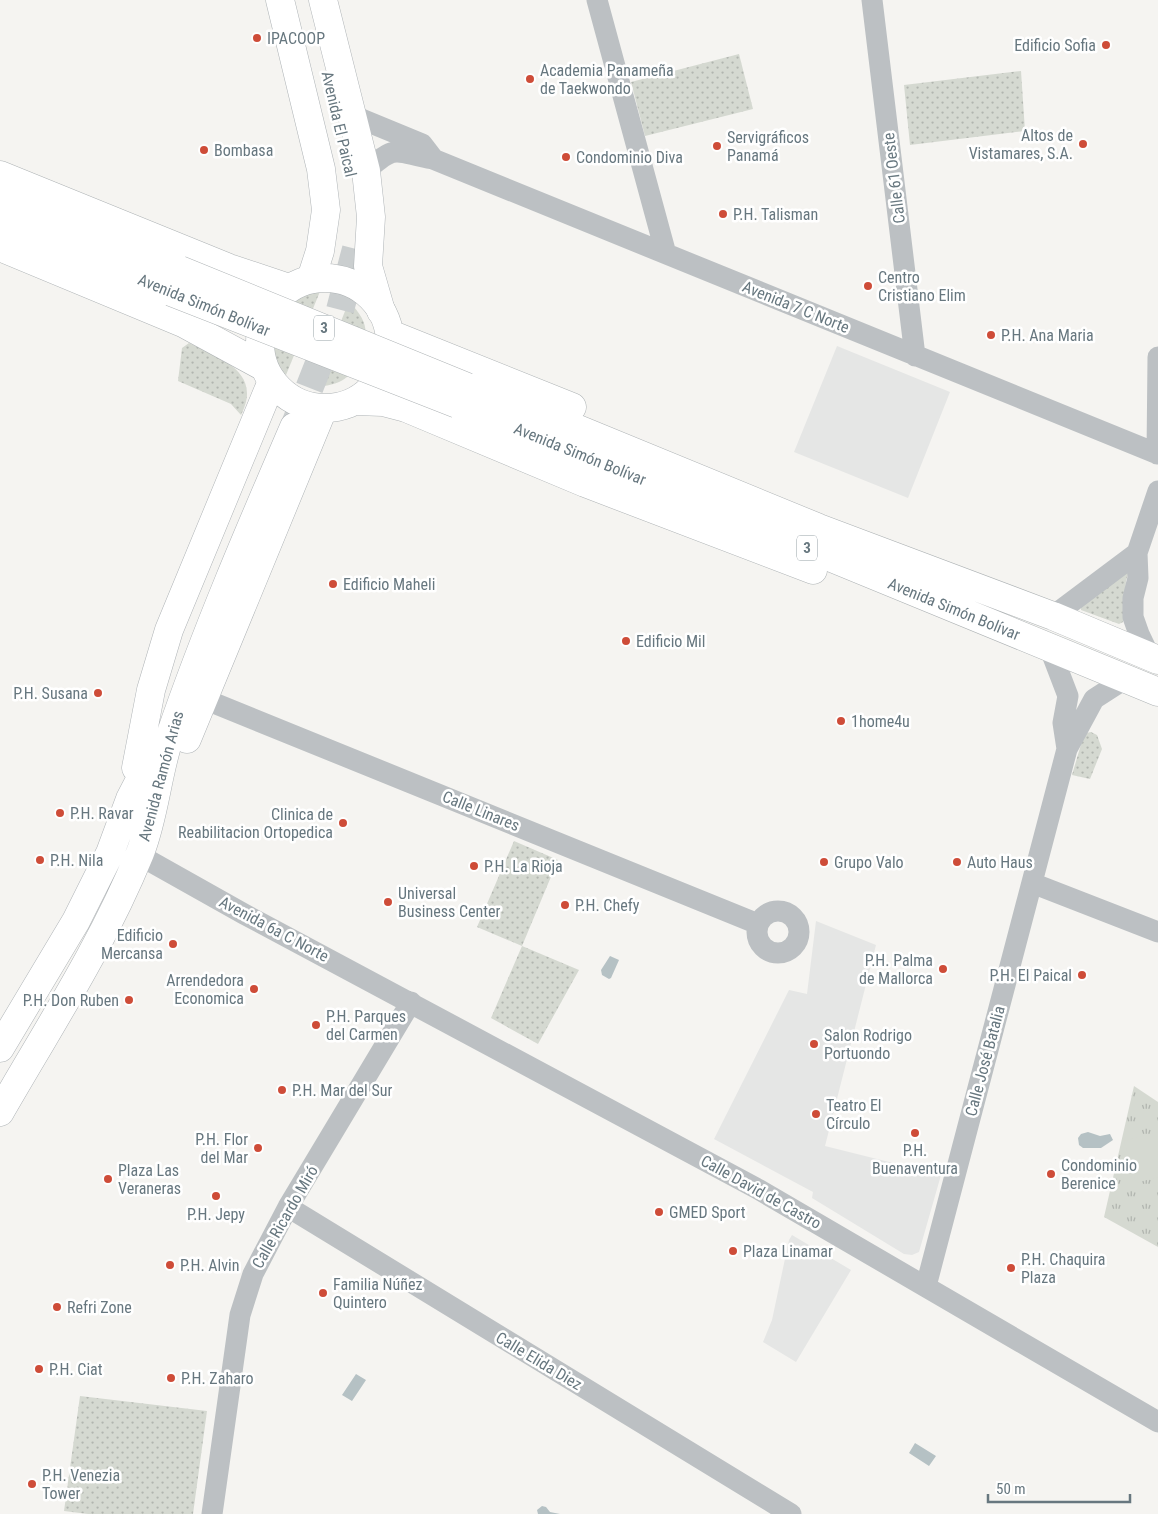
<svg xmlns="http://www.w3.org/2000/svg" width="1158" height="1514" viewBox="0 0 1158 1514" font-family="'Roboto Condensed',sans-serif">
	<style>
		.built { fill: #e5e6e5 }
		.grass { fill: url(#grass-dots) }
		.park { fill: url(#park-tufts) }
		.pitch { fill: #d5d9d1 }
		.water { fill: #b5c1c4 }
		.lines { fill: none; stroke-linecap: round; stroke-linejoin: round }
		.secondary-tunnel { stroke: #cacecf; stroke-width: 28; stroke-dasharray: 28 14; stroke-linecap: butt }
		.secondary-casing { stroke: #afb4b7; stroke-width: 29 }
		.primary-casing { stroke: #aeb3b5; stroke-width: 29 }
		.street { stroke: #bcc0c3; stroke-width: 21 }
		.secondary { stroke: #fff; stroke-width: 28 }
		.primary { stroke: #fff; stroke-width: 28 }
		.primary-bridge-casing { stroke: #aeb3b5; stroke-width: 29; stroke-linecap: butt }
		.primary-bridge { stroke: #fff; stroke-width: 28 }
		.poi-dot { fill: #ce4c38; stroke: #fff; stroke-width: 2 }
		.labels { text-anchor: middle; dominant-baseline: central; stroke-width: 5; stroke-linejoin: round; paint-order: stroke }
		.shield { fill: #fff; stroke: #95a0a5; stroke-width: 1 }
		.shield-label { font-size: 15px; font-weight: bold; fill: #67777f }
		.poi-label { font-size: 16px; fill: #67777f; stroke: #fff; text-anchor: start }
		.street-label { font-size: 16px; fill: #67777f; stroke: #fff }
	</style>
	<defs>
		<pattern id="grass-dots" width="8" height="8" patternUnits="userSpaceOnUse" patternTransform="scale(1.25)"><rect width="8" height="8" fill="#d5d9d1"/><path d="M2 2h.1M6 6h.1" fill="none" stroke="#b1b5af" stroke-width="1.8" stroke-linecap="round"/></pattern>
		<pattern id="park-tufts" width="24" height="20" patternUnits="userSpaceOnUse" patternTransform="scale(1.25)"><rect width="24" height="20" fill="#d5d9d1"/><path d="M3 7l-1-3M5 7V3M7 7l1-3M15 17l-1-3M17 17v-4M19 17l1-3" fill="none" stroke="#b1b5af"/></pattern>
	</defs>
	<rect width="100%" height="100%" fill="#f5f4f1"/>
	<path class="built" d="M837,346L950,392L908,498L794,452Z
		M816,921L876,945L825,1146L941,1175L919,1252L912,1255L904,1254L812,1198L813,1192L714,1139L789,990L807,994Z
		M792,1235L851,1270L796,1362L763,1342L772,1320L789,1240Z"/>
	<path class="grass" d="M739,54L753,109L645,136L631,82Z
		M1021,71L1025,131L910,145L904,85Z
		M321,289L286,375L278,366L269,345L295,295L306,290Z
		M349,301C366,320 370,330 361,353C352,378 342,385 315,387Z
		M189,343C220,358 263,372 241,415L231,404L178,381L182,348Z
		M1130,568L1126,581L1123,622L1119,624L1081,610V606Z
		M1091,732L1097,735L1102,749L1090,779L1072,775L1082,741L1086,733Z
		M514,841L558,860L522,946L579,970L538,1044L491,1018L522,946L477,927Z
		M80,1396L207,1411L193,1514H88L64,1511Z"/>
	<path class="park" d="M1134,1086L1158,1102V1247L1104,1217Z"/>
	<path class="pitch" d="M1158,1132V1177L1136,1183L1124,1141Z"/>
	<path class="water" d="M610,956L619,960L611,978L609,979L602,975L601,970Z
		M1088,1132L1100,1136L1110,1134L1113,1140L1101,1148H1083L1079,1145L1078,1138L1081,1134Z
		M356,1374L366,1380L352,1401L342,1395Z
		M915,1443L936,1456L929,1466L909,1453Z
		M542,1506L546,1507L550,1512L560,1514H538L537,1510Z"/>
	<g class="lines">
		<path class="secondary-tunnel" d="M294,427L340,310L356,249"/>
		<defs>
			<path id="secondary" d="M280,0L321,169L326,210L320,251L311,279
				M323,0L366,171L371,217L368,266L381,311
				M187,739L323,409
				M136,768L151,690L169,630L272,381
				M0,1048L76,921L110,853L130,799L143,774L150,748
				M0,1112C49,1027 103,944 140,853C155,815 157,774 170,736C206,631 250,529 294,427"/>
			<path id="primary" d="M0,175L229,268L289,288
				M0,197L180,270
				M0,222L171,292
				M0,247L183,323L264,367
				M260 343a65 65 0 1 1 130 0a65 65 0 1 1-130 0Z
				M390,334L572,407
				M467,387L568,425L819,528L1053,616L1158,660
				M356,401L383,402L406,408L585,483L813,570
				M457,404L1158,692"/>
		</defs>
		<use href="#secondary" class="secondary-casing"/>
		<use href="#primary" class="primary-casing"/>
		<path class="street" d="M597,0L666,254
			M872,0L915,356
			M354,116L422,144L432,157
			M366,171C398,142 395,153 433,159L1158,454
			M1157,454L1158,357
			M1053,616L1137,553
			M1050,649L1068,696L1063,723L1067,749
			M1150,657L1139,634L1133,617V598L1138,578L1137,553L1158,491
			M204,699L758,924
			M139,855L244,914L756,1188L1158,1422
			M1032,883L1158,932
			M757 932a21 21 0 1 1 42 0a21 21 0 1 1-42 0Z
			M288,1207L791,1514
			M926,1286L1067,749L1094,699L1125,679
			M212,1514L240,1315L253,1274L288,1207L411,1002"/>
		<use href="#secondary" class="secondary"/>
		<use href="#primary" class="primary"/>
		<defs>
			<path id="primary-bridge" d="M180,270L467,387
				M171,292L457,404"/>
		</defs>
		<use href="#primary-bridge" class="primary-bridge-casing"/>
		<use href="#primary-bridge" class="primary-bridge"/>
	</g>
	<g class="poi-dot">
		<circle cx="257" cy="38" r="5"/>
		<circle cx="1106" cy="45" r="5"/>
		<circle cx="530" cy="79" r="5"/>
		<circle cx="1083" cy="144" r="5"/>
		<circle cx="717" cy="146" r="5"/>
		<circle cx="204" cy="150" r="5"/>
		<circle cx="566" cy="157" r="5"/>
		<circle cx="723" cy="214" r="5"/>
		<circle cx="868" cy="286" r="5"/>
		<circle cx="991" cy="335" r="5"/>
		<circle cx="333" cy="584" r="5"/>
		<circle cx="626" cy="641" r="5"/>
		<circle cx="98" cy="693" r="5"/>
		<circle cx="841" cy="721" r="5"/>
		<circle cx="60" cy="813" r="5"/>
		<circle cx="343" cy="823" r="5"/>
		<circle cx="40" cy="860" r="5"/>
		<circle cx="824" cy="862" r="5"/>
		<circle cx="957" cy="862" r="5"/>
		<circle cx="474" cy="866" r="5"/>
		<circle cx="388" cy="902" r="5"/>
		<circle cx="565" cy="905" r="5"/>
		<circle cx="173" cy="944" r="5"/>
		<circle cx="943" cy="969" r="5"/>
		<circle cx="1082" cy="975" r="5"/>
		<circle cx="254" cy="989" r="5"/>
		<circle cx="129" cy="1000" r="5"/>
		<circle cx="316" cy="1025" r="5"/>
		<circle cx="814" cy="1044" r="5"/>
		<circle cx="282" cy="1090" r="5"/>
		<circle cx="816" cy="1114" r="5"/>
		<circle cx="915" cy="1133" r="5"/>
		<circle cx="258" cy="1148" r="5"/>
		<circle cx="1051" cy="1174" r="5"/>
		<circle cx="108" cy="1179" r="5"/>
		<circle cx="216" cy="1196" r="5"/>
		<circle cx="659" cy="1212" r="5"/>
		<circle cx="733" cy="1251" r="5"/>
		<circle cx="170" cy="1265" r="5"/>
		<circle cx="1011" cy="1268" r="5"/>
		<circle cx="323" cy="1293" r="5"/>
		<circle cx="57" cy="1307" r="5"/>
		<circle cx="39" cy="1369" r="5"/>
		<circle cx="171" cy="1378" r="5"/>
		<circle cx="32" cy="1484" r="5"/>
	</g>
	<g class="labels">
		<g class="shield">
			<rect x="314" y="315.5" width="20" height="25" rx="4"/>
			<rect x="797" y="535.5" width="20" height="25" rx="4"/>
		</g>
		<g class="shield-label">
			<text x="324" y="328">3</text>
			<text x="807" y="548">3</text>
		</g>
		<g class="poi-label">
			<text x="267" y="38">IPACOOP</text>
			<text x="1096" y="45" text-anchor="end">Edificio Sofia</text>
			<text x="540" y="70">Academia Panameña<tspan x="540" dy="18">de Taekwondo</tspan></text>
			<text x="1073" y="135" text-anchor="end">Altos de<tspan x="1073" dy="18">Vistamares, S.A.</tspan></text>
			<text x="727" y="137">Servigráficos<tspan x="727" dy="18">Panamá</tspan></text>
			<text x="214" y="150">Bombasa</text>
			<text x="576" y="157">Condominio Diva</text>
			<text x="733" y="214">P.H. Talisman</text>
			<text x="878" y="277">Centro<tspan x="878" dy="18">Cristiano Elim</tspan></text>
			<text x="1001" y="335">P.H. Ana Maria</text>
			<text x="343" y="584">Edificio Maheli</text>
			<text x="636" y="641">Edificio Mil</text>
			<text x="88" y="693" text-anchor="end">P.H. Susana</text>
			<text x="851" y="721">1home4u</text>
			<text x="70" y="813">P.H. Ravar</text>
			<text x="333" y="814" text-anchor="end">Clinica de<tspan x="333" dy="18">Reabilitacion Ortopedica</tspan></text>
			<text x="50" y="860">P.H. Nila</text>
			<text x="834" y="862">Grupo Valo</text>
			<text x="967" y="862">Auto Haus</text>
			<text x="484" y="866">P.H. La Rioja</text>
			<text x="398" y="893">Universal<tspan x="398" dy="18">Business Center</tspan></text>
			<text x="575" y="905">P.H. Chefy</text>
			<text x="163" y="935" text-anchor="end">Edificio<tspan x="163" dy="18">Mercansa</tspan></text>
			<text x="933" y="960" text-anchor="end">P.H. Palma<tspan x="933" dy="18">de Mallorca</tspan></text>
			<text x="1072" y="975" text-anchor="end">P.H. El Paical</text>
			<text x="244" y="980" text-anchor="end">Arrendedora<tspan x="244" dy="18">Economica</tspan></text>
			<text x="119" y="1000" text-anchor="end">P.H. Don Ruben</text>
			<text x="326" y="1016">P.H. Parques<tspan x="326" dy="18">del Carmen</tspan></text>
			<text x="824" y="1035">Salon Rodrigo<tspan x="824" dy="18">Portuondo</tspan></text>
			<text x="292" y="1090">P.H. Mar del Sur</text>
			<text x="826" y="1105">Teatro El<tspan x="826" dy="18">Círculo</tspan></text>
			<text x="248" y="1139" text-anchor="end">P.H. Flor<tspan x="248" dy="18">del Mar</tspan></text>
			<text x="915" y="1150" text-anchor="middle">P.H.<tspan x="915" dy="18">Buenaventura</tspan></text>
			<text x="1061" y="1165">Condominio<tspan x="1061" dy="18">Berenice</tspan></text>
			<text x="118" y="1170">Plaza Las<tspan x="118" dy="18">Veraneras</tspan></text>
			<text x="669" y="1212">GMED Sport</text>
			<text x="216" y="1214" text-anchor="middle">P.H. Jepy</text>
			<text x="743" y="1251">Plaza Linamar</text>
			<text x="1021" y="1259">P.H. Chaquira<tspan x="1021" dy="18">Plaza</tspan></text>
			<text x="180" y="1265">P.H. Alvin</text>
			<text x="333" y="1284">Familia Núñez<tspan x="333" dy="18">Quintero</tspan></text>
			<text x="67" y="1307">Refri Zone</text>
			<text x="49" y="1369">P.H. Ciat</text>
			<text x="181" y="1378">P.H. Zaharo</text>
			<text x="42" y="1475">P.H. Venezia<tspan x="42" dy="18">Tower</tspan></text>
		</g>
		<g class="street-label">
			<text transform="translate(339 124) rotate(77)">Avenida El Paical</text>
			<text transform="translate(894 178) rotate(-97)">Calle 61 Oeste</text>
			<text transform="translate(204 305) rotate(22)">Avenida Simón Bolívar</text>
			<text transform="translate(796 307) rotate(22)">Avenida 7 C Norte</text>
			<text transform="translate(580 454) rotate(22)">Avenida Simón Bolívar</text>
			<text transform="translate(954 609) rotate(22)">Avenida Simón Bolívar</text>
			<text transform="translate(161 776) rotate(-75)">Avenida Ramón Arias</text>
			<text transform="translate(481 811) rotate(22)">Calle Linares</text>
			<text transform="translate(274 929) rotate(28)">Avenida 6a C Norte</text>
			<text transform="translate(985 1061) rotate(-75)">Calle José Batalia</text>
			<text transform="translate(761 1192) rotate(29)">Calle David de Castro</text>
			<text transform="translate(285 1217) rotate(-60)">Calle Ricardo Miró</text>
			<text transform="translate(539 1361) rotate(31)">Calle Elida Diez</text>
		</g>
	</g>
	<path d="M988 1494v8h142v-8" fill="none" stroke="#67777f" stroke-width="2.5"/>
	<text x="996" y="1494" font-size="15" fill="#67777f" stroke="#ffffff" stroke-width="4" paint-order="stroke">50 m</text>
</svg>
